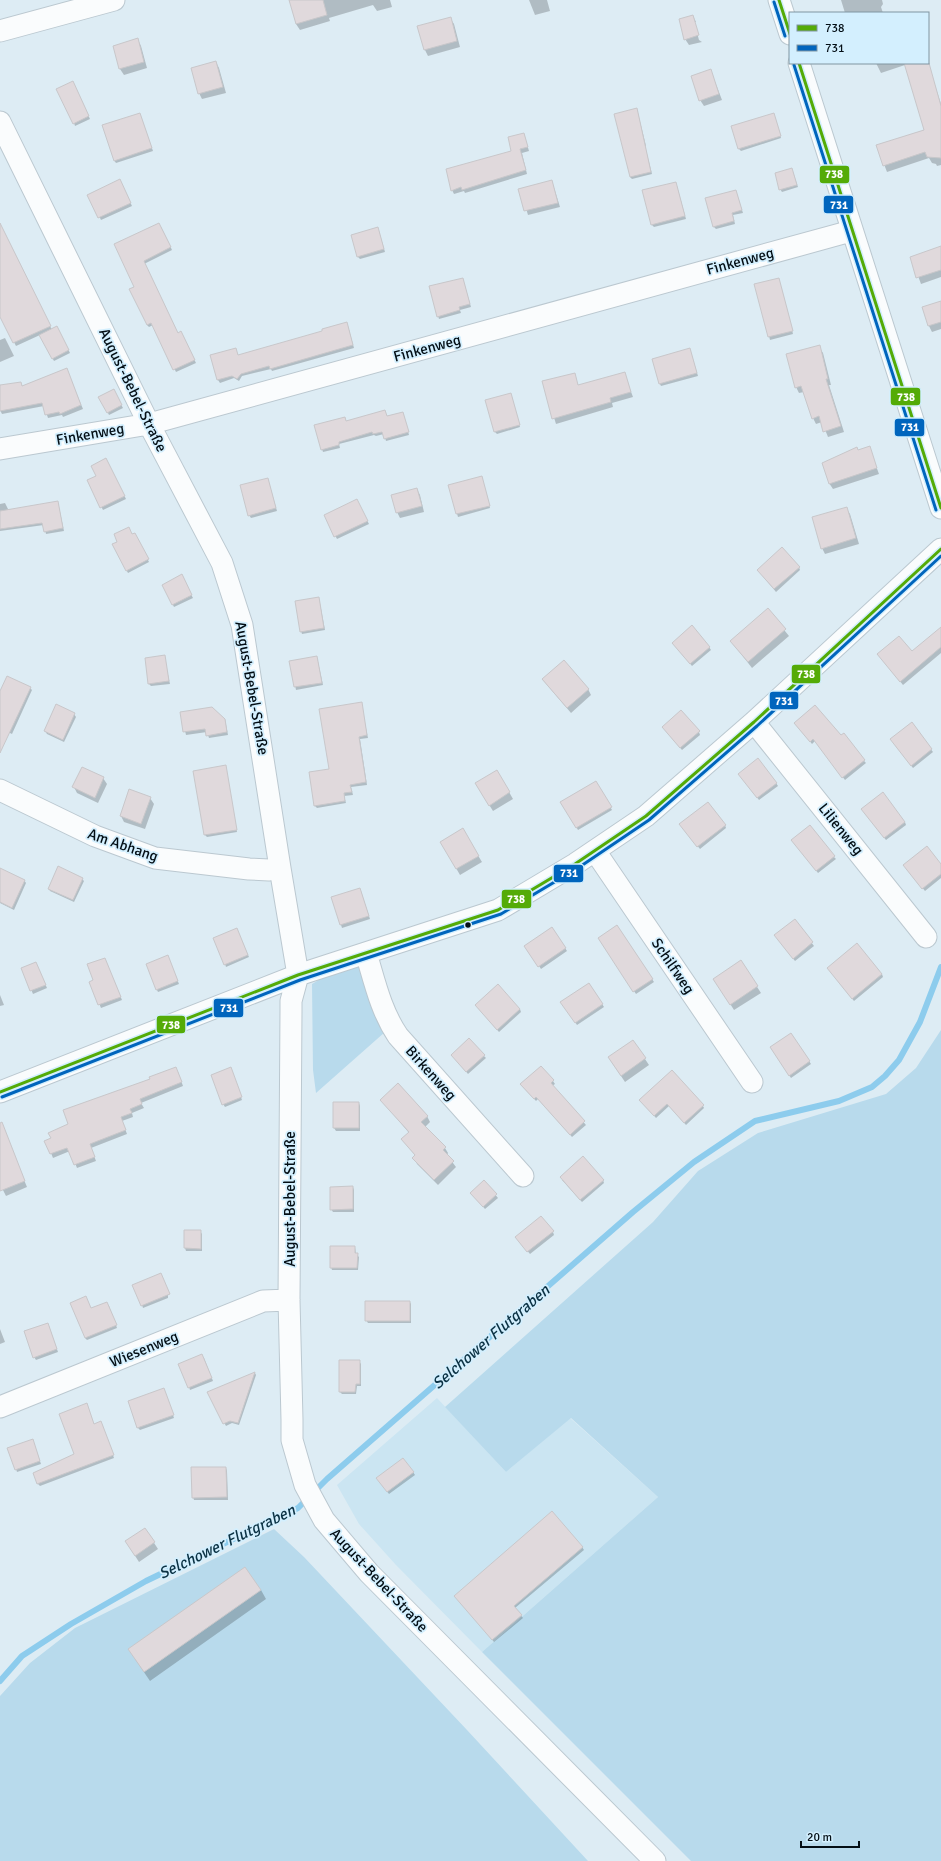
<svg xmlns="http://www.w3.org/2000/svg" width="941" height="1861" viewBox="0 0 941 1861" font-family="Signika,sans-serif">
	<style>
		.built { fill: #cbe5f2 }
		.green { fill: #b8daec }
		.shadow { fill: #0003 }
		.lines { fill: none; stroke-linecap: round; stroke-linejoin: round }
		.stream { stroke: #8dcced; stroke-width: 6 }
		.building { fill: #e0d9dc; stroke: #c8c7ca }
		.minor-casing { stroke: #bbc8d0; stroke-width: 23 }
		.minor { stroke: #fafcfd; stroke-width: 21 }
		.bus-1-casing { stroke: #d3effe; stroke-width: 6 }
		.bus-2-casing { stroke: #d3effe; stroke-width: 6 }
		.bus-1 { stroke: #54ab07; stroke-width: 3 }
		.bus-2 { stroke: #0065bd; stroke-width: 3 }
		.bus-dot { fill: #030e15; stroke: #d3effe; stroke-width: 1.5 }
		.labels { text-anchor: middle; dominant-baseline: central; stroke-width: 3.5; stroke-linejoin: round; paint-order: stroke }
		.street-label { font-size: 15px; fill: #030e15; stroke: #d3effe }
		.water-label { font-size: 16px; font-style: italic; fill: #0b3244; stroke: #d3effe }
		.line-badge { stroke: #d3effe; stroke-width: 1.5 }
		.badge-label { font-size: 11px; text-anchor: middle; font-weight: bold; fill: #fff }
	</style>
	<rect width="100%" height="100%" fill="#ddecf4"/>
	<path class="built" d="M437,1398L506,1472L570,1418L658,1497L482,1652L396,1565L359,1524L337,1485Z"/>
	<path class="green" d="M357,964L361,969L385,1032L316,1093L313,1070L312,984L322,978Z
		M941,1030V1861H691L482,1652L658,1497L571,1418L506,1472L445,1407L653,1222L698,1171L758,1133L886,1094L916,1068Z
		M274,1529L304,1557L467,1730L588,1861H0V1696L30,1663L75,1628Z"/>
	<path class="shadow" d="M290,0H390L392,7L377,11L373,5L329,18L330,21L300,30L296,24Z
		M529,0H547L550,11L535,15Z
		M841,0H882L883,4L881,7L883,13H845Z
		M693,16L696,22H694L699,40L702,42L689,45L685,39Z
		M450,18L454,24L460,47L428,56L425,50L419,27Z
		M138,40L141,46L147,68L124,75L120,69L114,46Z
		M216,62L219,68L226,93L202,99L199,93Z
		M876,63H904L905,65L881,73Z
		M711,71L722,100L704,106L700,100Z
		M934,82L941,104V165L937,166L936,164L932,163L929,158L887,172L877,146L925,130Z
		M74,85L90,119L75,126L74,123Z
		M637,109L646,146H645L652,174L632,179L630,177Z
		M140,114L153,151L116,163L114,160Z
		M775,117L781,138L741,151L739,149Z
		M524,134L529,151L522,153L527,174L465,193L464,191L454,194L452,190L513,152Z
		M793,172L798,187L782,192L780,189Z
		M552,181L560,207L528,215L520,189Z
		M121,183L132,206L101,220L89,195Z
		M677,186L686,219L654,227L652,225Z
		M736,191L743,213L733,215L735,224L716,229L714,227Z
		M161,227L172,250L144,264L178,334L182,335L196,363L176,372L153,325L149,327L147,325L136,287L116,245Z
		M379,231L385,252L360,259L358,257Z
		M0,241L9,242L52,330L57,327L70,353L54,361L40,335L16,346L0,315Z
		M941,251V277L921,284L911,257Z
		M463,279L471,307L460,310L461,313L439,319L438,316Z
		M779,279L793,334L770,340L756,285Z
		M941,302V329L932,332L929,326Z
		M348,326L354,348L272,371L271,369L242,376L239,381L234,378L220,383L218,380L211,356L236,349L238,356Z
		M5,338L14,356L0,362V340Z
		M819,347L823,353L831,385H829L844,432L828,437L822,422L816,424L813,418L804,392L799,393L796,387Z
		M690,349L698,376L661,386L660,384Z
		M68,373L83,409L63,417L62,415L48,418L44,406L2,414L0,410V386L20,383L22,387Z
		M624,373L633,397L612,403L613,407L556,424L543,382L574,374L578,386Z
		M113,390L123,408L109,415L100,397Z
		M512,397L520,427L497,434L495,432Z
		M403,413L409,435L386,441L384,434L376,436L374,435L339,444L340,448L323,452L322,449L346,422L387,417Z
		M869,447L879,474L833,489L829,483L858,451Z
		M106,459L126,499L103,510L88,481L97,476Z
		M482,477L490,508L458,517L449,486Z
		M268,479L277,511L251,518L249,515Z
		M417,489L420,495L424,512L400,518L397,512Z
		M58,502L64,531L46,534L44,525L0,531V504L5,503L8,509L13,510Z
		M358,503L369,524L337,539L325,516Z
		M846,508L850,514L859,544L825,554L822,548Z
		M135,534L149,562L128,573L113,545Z
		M799,567L800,570L776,592L758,570Z
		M181,576L193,598L174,607L163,585Z
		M319,598L325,630L302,634L301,631Z
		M768,610L789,636L752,668L731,641Z
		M941,628V653L903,685L878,654L912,653Z
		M673,643L709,647L711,650L692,666Z
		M164,656L170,684L151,686L149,684Z
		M317,657L323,685L296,690L290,661Z
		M543,680L588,689L591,695L571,713Z
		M30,688L32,690L12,734L0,728V693Z
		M361,703L368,738L360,739L367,785L351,787L353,795L344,796L346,803L317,808L315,806Z
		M181,713L225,719L228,735L209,738L207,732L186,735Z
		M74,714L76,717L64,742L47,734L45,731Z
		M795,723L841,736L866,763L845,780L815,741L812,744Z
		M911,724L933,752L913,768L893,742Z
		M665,730L699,732L700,735L682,750Z
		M225,766L237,832L207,837L205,835Z
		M497,771L513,799L493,811L476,784Z
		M741,776L776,783L778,786L759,800Z
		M103,778L107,784L98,803L77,793L74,787Z
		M596,782L612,810L578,830L562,803Z
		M150,798L154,804L145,829L124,822L121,816Z
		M864,812L905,822L906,825L886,840Z
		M725,825L726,828L700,849L682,827Z
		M462,829L482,862L460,875L441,842Z
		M794,842L834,857L836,859L818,873Z
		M941,866V878L925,891L906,868Z
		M0,873L24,880L26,883L14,910L0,903Z
		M82,879L84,881L74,902L50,891L49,889Z
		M361,891L370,919L342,928L332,897Z
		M795,920L814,946L795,961L777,938Z
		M617,927L654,982L636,994L599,939Z
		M552,928L567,951L541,969L526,946Z
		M238,932L249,957L226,967L225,964Z
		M169,959L179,984L158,992L157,990Z
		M106,962L122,1000L101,1008L90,982L94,980Z
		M741,962L761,993L734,1010L718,985Z
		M37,966L47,988L33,994L24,973Z
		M830,971L882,974L883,977L854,1001Z
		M589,984L604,1007L577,1025L562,1002Z
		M0,995L4,1005L0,1006Z
		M478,1008L520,1009L521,1012L499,1032Z
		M791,1034L811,1064L791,1078L771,1048Z
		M633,1041L649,1065L625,1082L609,1058Z
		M484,1056L486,1058L468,1074L454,1057Z
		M541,1067L553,1081L555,1084L552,1086L586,1125L572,1137L538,1099L536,1101L523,1087Z
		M231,1070L242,1100L225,1107L223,1104Z
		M178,1072L183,1086L141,1103L144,1108L132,1113L133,1117L122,1121L127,1134L91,1148L96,1161L77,1168L70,1151L53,1158L46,1141L52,1139L70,1125Z
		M382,1100L427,1116L430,1122L425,1127L445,1148L448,1153L447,1155L456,1167L438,1185L417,1164L414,1158L416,1156L402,1139L409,1133Z
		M642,1102L703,1106L704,1108L686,1125L669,1106L656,1118Z
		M359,1103L360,1106V1131H336L334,1128Z
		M0,1154L14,1156L27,1187L6,1196L0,1184Z
		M562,1180H603L604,1183L582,1202Z
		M484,1181L498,1198L485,1209L471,1193Z
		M353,1187L354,1190V1212H333L331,1209Z
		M200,1231L202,1234V1251H186L185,1248Z
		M553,1232L554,1235L530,1254L518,1240Z
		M355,1247L356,1254L359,1257L358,1270H332L331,1267Z
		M168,1292V1298L143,1308L142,1305Z
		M410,1302L411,1304V1323H368L366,1320Z
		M109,1306L117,1328L87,1340L85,1338L91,1310Z
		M49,1326L58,1352L36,1360L34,1357Z
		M0,1329L5,1342L0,1344Z
		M204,1358L213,1381L190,1390L189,1387Z
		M359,1361L361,1364V1386H357L356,1394H342L340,1392Z
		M255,1373L256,1375L239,1425L232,1423L226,1426L208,1393Z
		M165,1392L174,1418L140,1430L138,1428Z
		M88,1407L94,1425H102L114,1458L40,1486L38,1484L75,1454Z
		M34,1443L41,1464L17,1472L16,1469Z
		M226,1468L227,1471L228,1500H194L193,1497Z
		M413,1472L415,1475L389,1494L379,1481Z
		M145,1529L158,1549L139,1562L130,1548Z
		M582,1547L584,1550L515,1608L523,1618L494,1642L457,1598Z
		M261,1590L266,1599L150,1681L135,1659Z"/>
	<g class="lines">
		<path class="stream" d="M0,1681L22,1656L71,1624L146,1581L298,1508L327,1479L633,1212L694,1162L755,1121L839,1101L872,1087L885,1076L899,1060L920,1022L941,967"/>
	</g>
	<path class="building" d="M289,0H323L327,15L296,24Z
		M693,15L699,35L684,40L679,19Z
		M451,17L457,41L424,50L417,26Z
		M138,38L144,62L119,69L113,46Z
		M216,61L223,87L198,94L191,68Z
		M904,63H929L941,106V158L927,157L925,152L883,166L876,145L924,130Z
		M711,69L719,94L699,101L691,76Z
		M73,81L89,116L73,124L56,89Z
		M637,108L651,172L630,177L614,114Z
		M140,113L152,148L114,161L102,125Z
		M774,113L781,136L738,149L731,126Z
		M524,133L528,147L520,149L526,170L462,190L461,187L451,191L446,169L511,151L508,137Z
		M792,168L797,185L779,190L775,173Z
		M120,179L131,203L98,218L87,195Z
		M552,180L558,203L524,211L518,189Z
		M676,182L685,216L651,225L642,190Z
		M736,190L742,210L732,213L734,221L713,227L705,198Z
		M0,223L51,326L13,343L0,317Z
		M159,223L171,247L144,261L178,333L181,331L195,360L173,370L151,323L147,325L129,289L134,287L114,244Z
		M378,227L384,249L357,257L351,235Z
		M941,246V270L916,278L910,257Z
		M463,278L470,304L459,307L460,310L437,317L429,286Z
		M779,278L793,331L768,337L754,284Z
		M941,301V322L928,326L922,307Z
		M347,322L353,345L270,369L269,366L241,374L237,379L232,376L217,380L210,355L236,348L238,355L322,331V329Z
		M57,326L69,350L52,359L39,335Z
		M820,345L828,379H826L841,426L823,432L819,416L812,419L801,386L795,388L786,354Z
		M690,348L697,373L659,384L652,359Z
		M67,368L81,405L60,414L59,412L45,415L42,403L0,411V385L21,382L22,386Z
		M625,372L631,392L610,398L611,402L552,419L542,381L575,373L578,385Z
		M114,389L122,405L107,413L98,397Z
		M511,393L520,425L494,432L485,400Z
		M385,410L387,416L403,412L409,432L384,439L382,432L373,434L372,432L339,442V445L321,450L314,425L345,417L346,421Z
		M870,446L877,468L829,484L822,463L857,447L858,450Z
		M106,458L125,496L100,508L87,480L96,476L91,466Z
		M482,476L490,506L456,514L448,485Z
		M268,478L276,508L248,516L240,485Z
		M417,488L422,506L396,513L391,495Z
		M357,499L368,521L334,537L324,515Z
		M58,501L63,528L44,532L42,523L0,529V511Z
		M847,507L856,538L821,549L812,517Z
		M129,527L132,534L135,533L149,559L126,571L112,544L117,542L114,534Z
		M782,547L800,567L774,589L757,570Z
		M182,574L192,595L172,605L162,585Z
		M319,597L324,628L300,632L295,601Z
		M768,608L786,629L748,662L730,641Z
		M692,625L710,647L690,664L672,643Z
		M941,627V647L900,682L877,654L899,636L912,651Z
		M165,655L169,681L148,684L145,658Z
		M317,656L322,683L294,687L289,661Z
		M564,660L589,689L567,708L542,679Z
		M7,676L31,687L0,753V691Z
		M362,702L367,735L359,737L366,782L350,785L352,792L344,793L345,801L314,806L309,772L329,769L319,709Z
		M56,704L75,713L63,740L44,731Z
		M815,705L841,735L844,733L865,760L842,778L813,739L810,742L794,723Z
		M212,707L225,719L227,732L206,736L205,729L183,732L180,712Z
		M681,710L700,731L680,748L662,727Z
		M912,722L932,749L911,766L890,739Z
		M758,758L777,783L757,798L738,774Z
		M226,765L237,830L204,835L193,771Z
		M82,767L104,777L95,798L72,787Z
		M497,770L510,792L489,806L475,783Z
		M596,781L612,807L576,828L560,802Z
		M129,789L151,797L141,824L120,816Z
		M883,792L905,822L884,838L861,809Z
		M708,802L726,825L697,847L679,824Z
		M810,825L835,856L816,871L791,840Z
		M463,828L479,856L456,869L440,842Z
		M927,846L941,864V874L922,889L903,865Z
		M58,866L83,878L73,900L48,889Z
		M0,868L25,880L12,908L0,902Z
		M360,888L369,916L340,925L331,897Z
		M795,919L813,942L793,959L774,935Z
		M617,925L653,979L633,992L598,938Z
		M552,927L566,948L538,967L524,946Z
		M237,928L248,955L224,965L213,938Z
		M857,943L882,974L852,999L827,968Z
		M168,955L178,981L156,990L146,964Z
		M105,958L121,997L98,1005L89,982L93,980L87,964Z
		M741,960L758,986L730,1005L713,979Z
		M36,962L46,985L30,991L21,968Z
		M589,983L603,1004L575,1023L560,1002Z
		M498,984L520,1009L497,1030L475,1005Z
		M791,1033L810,1061L789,1076L770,1047Z
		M469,1038L485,1055L466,1072L451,1055Z
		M633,1040L646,1058L621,1076L608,1057Z
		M541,1066L554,1080L551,1083L585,1121L570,1135L536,1097L534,1099L520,1084Z
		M176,1067L182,1082L140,1099L142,1104L130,1109L132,1113L121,1117L126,1130L90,1144L95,1157L74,1165L67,1148L50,1154L44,1141L51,1138L48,1133L68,1124L63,1110L150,1079L149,1077Z
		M231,1067L242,1097L222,1105L211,1075Z
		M672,1070L704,1105L684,1123L667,1104L654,1116L639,1100Z
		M398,1083L428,1116L421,1122L446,1147L443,1150L454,1161L434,1180L412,1158L415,1155L401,1139L409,1132L380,1100Z
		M333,1102H359V1128H333Z
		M2,1122L25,1181L0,1191V1123Z
		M583,1156L604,1180L580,1200L560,1177Z
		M484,1180L497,1194L483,1207L470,1193Z
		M353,1186V1209L330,1210V1187Z
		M541,1216L554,1231L527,1252L515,1237Z
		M184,1230H201V1249L184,1248Z
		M330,1246H355V1253H358L357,1268H330Z
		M161,1273L170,1294L141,1306L132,1285Z
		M86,1296L91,1308L107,1302L117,1325L85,1338L70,1303Z
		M365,1301H410V1321H365Z
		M48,1323L57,1349L33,1358L24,1331Z
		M202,1354L212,1378L188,1388L178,1364Z
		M339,1360H360V1384H356L355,1392H339Z
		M255,1372L238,1423L230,1421L223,1424L207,1392Z
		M164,1388L174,1415L137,1428L128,1401Z
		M87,1403L94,1424L101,1421L114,1455L37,1484L33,1473L74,1454L59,1414Z
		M33,1439L40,1461L15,1470L7,1448Z
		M403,1458L414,1472L387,1492L376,1478Z
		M191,1467H226L227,1497L192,1498Z
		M552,1511L583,1547L514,1606L522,1615L492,1640L454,1596Z
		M145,1528L155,1542L135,1556L125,1541Z
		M245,1567L261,1590L144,1672L128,1649Z"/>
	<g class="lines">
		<defs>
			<path id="minor" d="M779,0L790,34
				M0,31L114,0
				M799,63L941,508
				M0,122L149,424L222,563L242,625L280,868L298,975L291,1001V1010L289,1300L292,1420V1440L305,1485L324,1520L369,1573L655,1861
				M0,449L149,424L851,231
				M754,722L926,937
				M0,790L95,836L155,858L249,869L269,870L280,868
				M595,851L752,1082
				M366,953C375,983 381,1011 398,1036L523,1176
				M0,1092L298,975L498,910L575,864L646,816L754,722L941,549
				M0,1407L263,1301L289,1300"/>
		</defs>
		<use href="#minor" class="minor-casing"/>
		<use href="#minor" class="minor"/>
		<defs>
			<path id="bus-1" d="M779,0L790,34
				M799,63L941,508
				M0,1092L298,975L498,910L575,864L646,816L754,722L941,549"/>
			<path id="bus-2" d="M774,2L785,36
				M794,65L936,510
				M2,1097L300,980L501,914L578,868L649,820L757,726L941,556"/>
		</defs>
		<use href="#bus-1" class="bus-1-casing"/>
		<use href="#bus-2" class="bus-2-casing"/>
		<use href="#bus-1" class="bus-1"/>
		<use href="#bus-2" class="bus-2"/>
	</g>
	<circle class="bus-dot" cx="468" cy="925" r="3.5"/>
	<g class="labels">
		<g class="street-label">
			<text transform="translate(740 261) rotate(-15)">Finkenweg</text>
			<text transform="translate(427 348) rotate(-15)">Finkenweg</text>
			<text transform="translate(133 390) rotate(64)">August-Bebel-Straße</text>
			<text transform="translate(90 434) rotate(-10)">Finkenweg</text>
			<text transform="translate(252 688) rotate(80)">August-Bebel-Straße</text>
			<text transform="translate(841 829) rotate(51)">Lilienweg</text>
			<text transform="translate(123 845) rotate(19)">Am Abhang</text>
			<text transform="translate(673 966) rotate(56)">Schilfweg</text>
			<text transform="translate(431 1073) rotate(48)">Birkenweg</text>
			<text transform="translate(290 1199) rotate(-90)">August-Bebel-Straße</text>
			<text transform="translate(144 1349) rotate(-22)">Wiesenweg</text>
			<text transform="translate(379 1580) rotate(47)">August-Bebel-Straße</text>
		</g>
		<g class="water-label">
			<text transform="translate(491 1337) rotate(-41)">Selchower Flutgraben</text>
			<text transform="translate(227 1542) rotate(-26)">Selchower Flutgraben</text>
		</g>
	</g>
	<g class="line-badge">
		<rect x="819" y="165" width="31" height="19" rx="4" fill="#54ab07"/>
		<rect x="823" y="195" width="31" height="19" rx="4" fill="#0065bd"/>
		<rect x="890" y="387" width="31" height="19" rx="4" fill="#54ab07"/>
		<rect x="894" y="418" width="31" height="19" rx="4" fill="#0065bd"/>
		<rect x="791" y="664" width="30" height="20" rx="4" fill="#54ab07"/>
		<rect x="769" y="691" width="30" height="19" rx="4" fill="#0065bd"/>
		<rect x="553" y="864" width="31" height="19" rx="4" fill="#0065bd"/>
		<rect x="501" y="889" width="31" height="20" rx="4" fill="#54ab07"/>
		<rect x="213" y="998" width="31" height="20" rx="4" fill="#0065bd"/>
		<rect x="156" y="1015" width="30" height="19" rx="4" fill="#54ab07"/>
	</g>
	<g class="badge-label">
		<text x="834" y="178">738</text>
		<text x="839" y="209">731</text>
		<text x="906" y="401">738</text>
		<text x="910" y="431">731</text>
		<text x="806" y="678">738</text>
		<text x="784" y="705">731</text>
		<text x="569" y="877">731</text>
		<text x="516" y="903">738</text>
		<text x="229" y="1012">731</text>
		<text x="171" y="1029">738</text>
	</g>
	<rect x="789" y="12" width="140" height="52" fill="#d3effe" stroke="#8095a1"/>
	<rect x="797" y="25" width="20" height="6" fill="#54ab07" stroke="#8095a1"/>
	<text x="825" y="32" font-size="12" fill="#030e15">738</text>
	<rect x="797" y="45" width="20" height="6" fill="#0065bd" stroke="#8095a1"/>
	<text x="825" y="52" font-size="12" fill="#030e15">731</text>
	<path d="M801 1841v6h58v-6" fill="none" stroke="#030e15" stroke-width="2"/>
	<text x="807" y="1841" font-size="12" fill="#030e15" stroke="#d3effe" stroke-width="3" paint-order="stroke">20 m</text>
</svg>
